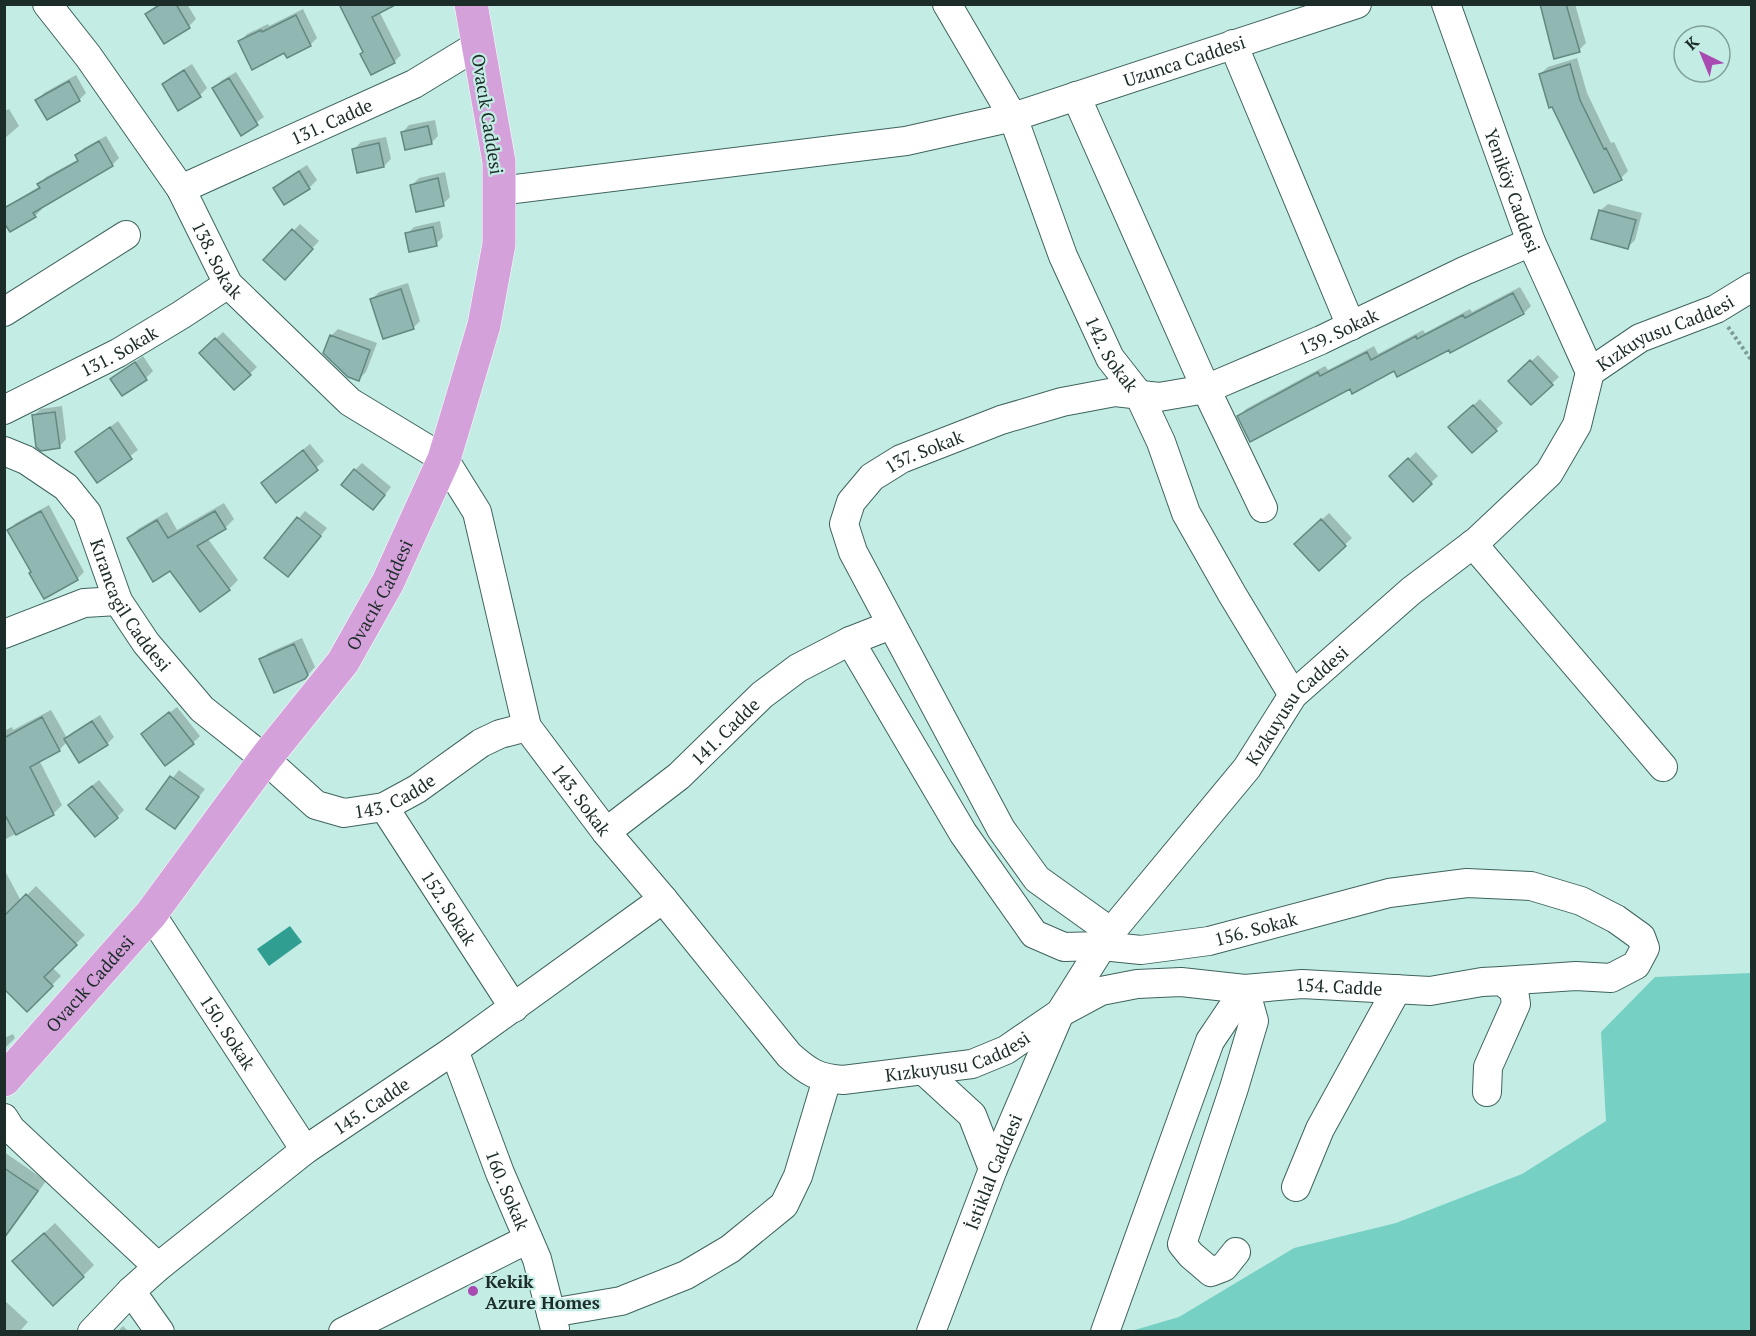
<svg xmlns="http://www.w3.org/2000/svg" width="1756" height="1336" viewBox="0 0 1756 1336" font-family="'PT Serif',serif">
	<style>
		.green { fill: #76d0c3 }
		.water { fill: #309f92 }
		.shadow { fill: #0003 }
		.building { fill: #90b7b1; stroke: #628881; stroke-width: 1.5 }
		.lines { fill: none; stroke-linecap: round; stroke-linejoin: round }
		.minor-casing { stroke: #3e635d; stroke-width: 30 }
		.major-casing { stroke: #fff; stroke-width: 34 }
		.path { stroke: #7c9a95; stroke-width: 4; stroke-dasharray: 3 3; stroke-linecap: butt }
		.minor { stroke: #fff; stroke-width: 28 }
		.major { stroke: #d5a1da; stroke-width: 33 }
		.poi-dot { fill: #a94ab2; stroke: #c3ece4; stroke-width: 2 }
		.labels { text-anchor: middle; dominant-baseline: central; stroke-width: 4.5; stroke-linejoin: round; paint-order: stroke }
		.street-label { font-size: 18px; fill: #1c2c29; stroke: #c3ece4 }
		.poi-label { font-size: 18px; font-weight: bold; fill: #1c2c29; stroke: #c3ece4; text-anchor: start }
	</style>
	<rect width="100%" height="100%" fill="#c3ece4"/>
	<path class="green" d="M1751,973V1331H1131L1179,1317L1294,1248L1396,1223L1522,1174L1606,1121L1601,1032L1655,977Z"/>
	<path class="water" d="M290,926L302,942L269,966L257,949Z"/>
	<path class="shadow" d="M159,4H187L196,19L189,26L164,42L147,14Z
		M341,4L379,11L401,55L394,62L364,52Z
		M1541,4H1575L1586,43L1579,50Z
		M303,9L317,38L310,45L285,51L240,41L247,34L268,24L269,26Z
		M1577,58L1587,93L1611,143L1614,142L1628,171L1621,178L1540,74L1548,67Z
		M192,64L207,88L200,95L164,84L171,77Z
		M236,72L264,117L242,133L214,88L221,81Z
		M76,75L86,93L79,100H37L44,93Z
		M9,109L19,126L4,139V111Z
		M435,120L438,136L431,143L402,133L409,125Z
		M106,136L119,158L112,165L40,207L42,209L35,216L4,208L40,186L39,184L46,177L79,159L77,155L84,148Z
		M386,137L391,159L384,166L354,149L361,142Z
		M307,165L317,180L310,187L284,203L274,188L282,181Z
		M445,172L450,197L443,204L412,185L419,178Z
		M1608,204L1642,213L1635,240L1628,247L1600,211Z
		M440,221L443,237L436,244L407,234L414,227Z
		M300,224L319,241L285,277L266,260Z
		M408,283L420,321L413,328L372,299L379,292Z
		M1520,287L1531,306L1524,313L1451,351L1450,348L1350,387L1239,416L1246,409L1325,366L1328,370L1374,346L1378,354L1423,330L1425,333L1470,309L1472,312Z
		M338,329L377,343L366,372L359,379L331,336Z
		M223,332L257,367L235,388L201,353Z
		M1538,355L1559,377L1531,403L1510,381Z
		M143,356L153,371L146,378L112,379Z
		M1480,399L1503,423L1473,451L1450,427Z
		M62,406L66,439L59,447L33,416L41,409Z
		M118,421L138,450L97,481L77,452Z
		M310,444L324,461L276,501L270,476Z
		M1416,452L1438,476L1413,500L1391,477Z
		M362,463L391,487L380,501L355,470Z
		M224,503L234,519L225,528L208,539L238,580L229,589L170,569L129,538L138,529L167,512L177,530Z
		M49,505L84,572L77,579L33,572L9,530L16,523Z
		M305,511L327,528L294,568L266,557Z
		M1329,513L1352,538L1319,569L1296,544Z
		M302,638L315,667L305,678L261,660L268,653Z
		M177,707L200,736L193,743L150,728Z
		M51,710L67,738L73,732L100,715L114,737L107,744L68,741L59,750L39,760L62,805L53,814L4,840V731L12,727L13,730Z
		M179,770L205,789L175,827L149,808Z
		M99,780L124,810L117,817L77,798Z
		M4,869L21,901L36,886L85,935L52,967L61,976L27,1010L4,973Z
		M13,1034L15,1038L4,1049V1038Z
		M4,1152L46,1181L4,1240Z
		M55,1223L94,1265L83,1276L25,1251Z
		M4,1300L28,1322L19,1332H4Z
		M123,1326L129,1332H117Z"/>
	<path class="building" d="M161,4H176L190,28L164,44L145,14Z
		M339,4H397L372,17L395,63L371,75L360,54L363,52Z
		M1540,4H1566L1580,52L1554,59Z
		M296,15L311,46L287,58L284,53L252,70L238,41L261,30L262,32Z
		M1570,64L1580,100L1604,149L1606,148L1622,180L1594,193L1552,107L1549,108L1539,74Z
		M184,70L201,97L178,111L162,84Z
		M229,78L258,125L241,136L212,88Z
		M69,81L80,101L47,120L35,100Z
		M428,126L432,144L405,150L401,132Z
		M99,141L113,166L33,213L36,217L10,232L4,223V208L40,188L37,184L78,161L75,155Z
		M379,143L384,167L357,173L352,149Z
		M299,171L310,189L284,205L273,188Z
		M438,178L444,206L416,212L410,185Z
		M1599,210L1636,220L1628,249L1591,239Z
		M433,227L437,246L409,252L405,233Z
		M292,229L313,249L285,280L263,260Z
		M401,289L414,329L383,339L370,299Z
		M1513,293L1524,314L1450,353L1449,350L1397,377L1394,371L1352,394L1350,389L1250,442L1237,416L1318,372L1320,376L1367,352L1371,360L1416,336L1417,339L1463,315L1465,318Z
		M330,335L370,350L359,381L348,377L323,353Z
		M215,338L251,375L234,390L199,353Z
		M1530,360L1553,385L1531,405L1508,381Z
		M135,362L147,380L122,396L110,379Z
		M1473,405L1497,431L1472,453L1448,427Z
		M55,412L60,448L41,451L36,447L32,415Z
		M110,427L132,459L97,483L75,452Z
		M303,450L318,470L276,503L261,483Z
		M1408,458L1432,484L1413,502L1389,476Z
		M354,469L385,495L373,510L341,485Z
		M41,511L78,580L44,599L29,573L31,572L7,530Z
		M215,511L226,529L197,546L230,590L200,612L170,571L153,582L127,538L157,520L168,538Z
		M297,517L321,536L288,577L264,558Z
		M1321,519L1346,546L1319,571L1294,544Z
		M294,644L308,675L305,679L274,693L259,659Z
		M169,712L194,744L165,766L141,734Z
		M42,717L60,751L30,767L54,815L16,835L4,813V738Z
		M92,721L108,745L79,763L64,739Z
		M170,776L199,797L175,829L146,809Z
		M92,786L118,818L95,837L68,805Z
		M26,894L77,945L44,977L53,986L27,1012L4,989V916Z
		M4,1168L38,1191L4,1238Z
		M44,1233L84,1277L53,1306L12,1261Z"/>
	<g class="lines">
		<defs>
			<g id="minor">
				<path id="s1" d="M47,4L88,56L181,189L228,284L350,402L444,459L477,512L527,727L606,832L663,899L789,1055C808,1072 817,1078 843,1080L972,1064L1006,1050L1060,1013L1111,932L1247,768L1293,695L1411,591L1477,541L1549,473L1577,425L1590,372L1640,338L1716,309L1752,287"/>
				<path id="s2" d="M947,4L1013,117L1063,256L1110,358L1139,395L1161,442L1186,513L1232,594L1293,695"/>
				<path id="s3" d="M1446,4L1531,242L1590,372"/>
				<path d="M1233,44L1351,326"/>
				<path d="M1076,96L1206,389L1263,508"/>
				<path id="s4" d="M181,189L414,84L478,45"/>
				<path id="s5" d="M499,191L906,141L1013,117L1357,4"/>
				<path d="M4,312L126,235"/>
				<path id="s6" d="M4,410L118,353L181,315L228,284"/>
				<path id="s7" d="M4,451L26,460L66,487L87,513L118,601L146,643L202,709L265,759L316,805L344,813L384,807L417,789L481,743L500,734L527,727"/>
				<path d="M1473,544L1663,767"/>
				<path d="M4,634L84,603L118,601"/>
				<path id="s8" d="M850,641L963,833L1034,934L1064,947L1102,946L1141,950L1209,941L1389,893L1467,883L1531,886L1581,901L1616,919L1641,937L1645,948L1636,965L1611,978L1576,976L1502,981"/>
				<path id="s9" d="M384,807L514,1008"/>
				<path id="s10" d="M606,832L679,776L762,695L798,668L850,641L891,625"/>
				<path id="s11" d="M151,914L305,1150"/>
				<path id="s12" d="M1111,932L1037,879L1001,829L853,552L844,524L851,502L872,477L901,459L1001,420L1062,402L1115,392L1159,397L1206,389L1321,340L1464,271L1531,242"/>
				<path id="s13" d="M454,1050L500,1173L537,1259L555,1329"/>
				<path d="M924,1071L972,1115L993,1169"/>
				<path d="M4,1118L11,1129L158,1267"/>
				<path d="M1296,1187L1320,1129L1397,989"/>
				<path d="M1236,1252L1224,1267L1211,1272L1191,1255L1182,1244L1234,1088L1254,1021L1245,989"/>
				<path d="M131,1291L160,1332"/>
				<path d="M551,1313L621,1301L686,1275L730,1249L784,1205L798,1176L827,1079"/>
				<path id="s14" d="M92,1332L131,1291L158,1267L305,1150L454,1050L663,899"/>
				<path d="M343,1332L528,1239"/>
				<path id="s15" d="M931,1332L993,1169L1060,1013L1101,991L1137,984L1181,982L1245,989L1302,984L1430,991L1482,982L1502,981L1514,991L1516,1004L1488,1067L1487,1092"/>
				<path d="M1105,1332L1210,1041L1245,989"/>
			</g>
			<g id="major">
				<path id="s16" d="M4,1080L151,914L265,759L343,662L388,582L444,459L484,325L499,244V162L471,4"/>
			</g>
		</defs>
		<use href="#minor" class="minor-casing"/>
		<use href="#major" class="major-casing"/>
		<path class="path" d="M1728,327L1752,361"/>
		<use href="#minor" class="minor"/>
		<use href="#major" class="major"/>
	</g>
	<circle class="poi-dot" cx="473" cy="1291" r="6"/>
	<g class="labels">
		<g class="street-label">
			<text stroke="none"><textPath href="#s5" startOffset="700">Uzunca Caddesi</textPath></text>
			<text transform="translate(488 114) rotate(81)">Ovacık Caddesi</text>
			<text stroke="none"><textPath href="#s4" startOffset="165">131. Cadde</textPath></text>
			<text stroke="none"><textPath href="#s3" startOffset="198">Yeniköy Caddesi</textPath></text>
			<text stroke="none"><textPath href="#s1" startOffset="308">138. Sokak</textPath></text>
			<text stroke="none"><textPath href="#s12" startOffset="1047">139. Sokak</textPath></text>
			<text stroke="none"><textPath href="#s1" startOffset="2540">Kızkuyusu Caddesi</textPath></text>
			<text stroke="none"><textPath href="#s6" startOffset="129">131. Sokak</textPath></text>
			<text stroke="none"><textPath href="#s2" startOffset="388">142. Sokak</textPath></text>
			<text stroke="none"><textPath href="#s12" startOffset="610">137. Sokak</textPath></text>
			<text stroke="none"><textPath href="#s16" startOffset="615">Ovacık Caddesi</textPath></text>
			<text stroke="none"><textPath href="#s7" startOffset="208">Kırancagil Caddesi</textPath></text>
			<text stroke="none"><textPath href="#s1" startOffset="2000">Kızkuyusu Caddesi</textPath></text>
			<text stroke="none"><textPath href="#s10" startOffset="156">141. Cadde</textPath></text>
			<text stroke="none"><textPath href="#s7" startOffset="568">143. Cadde</textPath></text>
			<text stroke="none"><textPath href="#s1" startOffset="988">143. Sokak</textPath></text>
			<text stroke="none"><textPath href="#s9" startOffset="120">152. Sokak</textPath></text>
			<text stroke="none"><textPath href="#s8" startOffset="573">156. Sokak</textPath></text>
			<text stroke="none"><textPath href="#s16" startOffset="129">Ovacık Caddesi</textPath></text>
			<text stroke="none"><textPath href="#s15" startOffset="630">154. Cadde</textPath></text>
			<text stroke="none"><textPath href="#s11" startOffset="141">150. Sokak</textPath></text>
			<text stroke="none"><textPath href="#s1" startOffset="1496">Kızkuyusu Caddesi</textPath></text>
			<text stroke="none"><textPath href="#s14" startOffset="360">145. Cadde</textPath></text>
			<text stroke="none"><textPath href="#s15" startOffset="172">İstiklal Caddesi</textPath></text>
			<text stroke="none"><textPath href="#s13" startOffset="150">160. Sokak</textPath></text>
		</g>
		<g class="poi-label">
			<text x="485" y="1281">Kekik<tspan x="485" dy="21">Azure Homes</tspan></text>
		</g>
	</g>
	<rect width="1756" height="1336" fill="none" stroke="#1c2c29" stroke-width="12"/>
	<g transform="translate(1702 54) rotate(317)"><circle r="28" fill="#c3ece4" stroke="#809f99" stroke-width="1.5"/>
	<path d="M0-4.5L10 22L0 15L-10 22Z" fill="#a94ab2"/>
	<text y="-9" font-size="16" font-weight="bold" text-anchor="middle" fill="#1c2c29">K</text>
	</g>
</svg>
